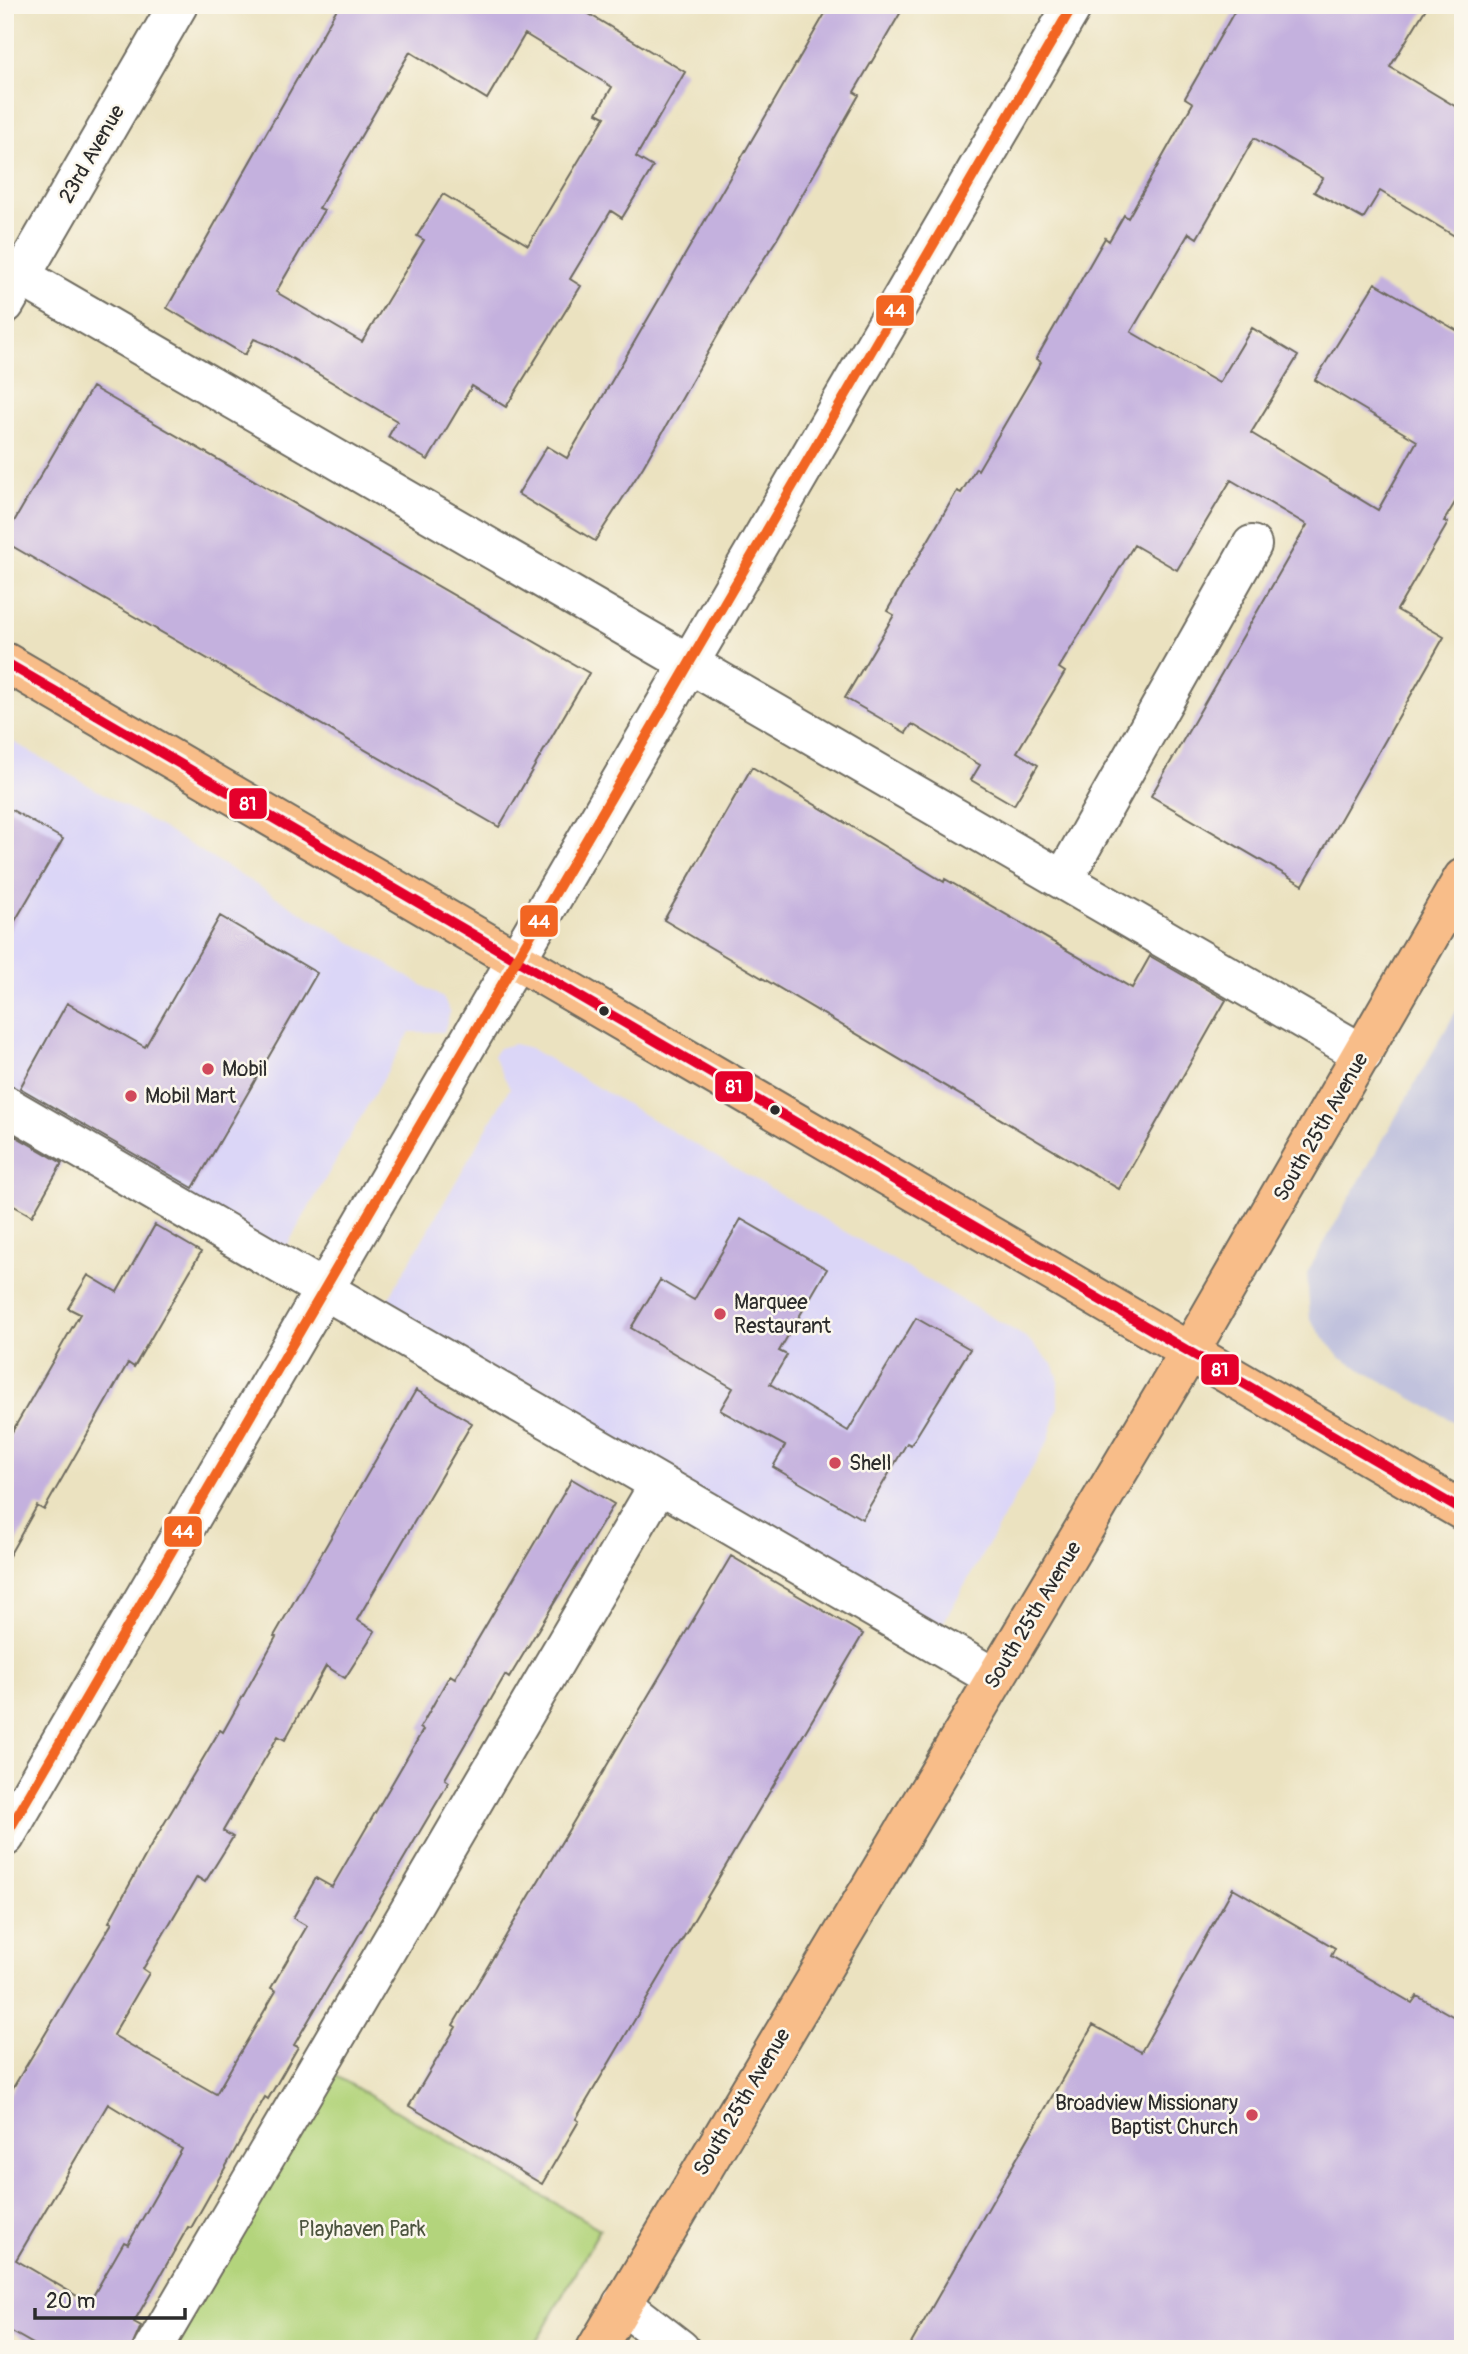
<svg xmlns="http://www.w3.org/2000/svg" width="1468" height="2354" viewBox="0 0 1468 2354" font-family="Pangolin,sans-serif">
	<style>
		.built { fill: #dbd6f7 }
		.industrial { fill: #c1c2dd }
		.green { fill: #b3d47c; stroke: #6f8054; stroke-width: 2 }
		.building { fill: #c4b1de; fill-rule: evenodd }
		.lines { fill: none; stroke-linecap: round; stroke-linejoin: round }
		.minor-casing { stroke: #6e6b5f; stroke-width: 42 }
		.major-casing { stroke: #6e6b5f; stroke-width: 42 }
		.minor { stroke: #fff; stroke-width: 38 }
		.major { stroke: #f8bd89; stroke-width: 38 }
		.bus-1-casing { stroke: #fbf7ec; stroke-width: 16 }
		.bus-2-casing { stroke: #fbf7ec; stroke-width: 16 }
		.bus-1 { stroke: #e4002b; stroke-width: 10 }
		.bus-2 { stroke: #f26522; stroke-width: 10 }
		.bus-dot { fill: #2b2b2b; stroke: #fbf7ec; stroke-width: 2.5 }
		.poi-dot { fill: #d1495b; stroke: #fbf7ec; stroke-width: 2.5 }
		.labels { text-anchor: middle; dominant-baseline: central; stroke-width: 5; stroke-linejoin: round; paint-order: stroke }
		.street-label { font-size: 21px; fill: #2b2b2b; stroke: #fbf7ec }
		.poi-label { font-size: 21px; fill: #2b2b2b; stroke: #fbf7ec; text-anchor: start }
		.park-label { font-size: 21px; fill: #4d553f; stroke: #fbf7ec }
		.line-badge { stroke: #fbf7ec; stroke-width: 2.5 }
		.badge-label { font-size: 19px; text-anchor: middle; font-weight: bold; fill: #fff }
	</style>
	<rect width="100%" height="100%" fill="#fbf7ec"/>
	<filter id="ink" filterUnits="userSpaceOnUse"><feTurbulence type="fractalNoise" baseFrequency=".0143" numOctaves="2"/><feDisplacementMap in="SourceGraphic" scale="14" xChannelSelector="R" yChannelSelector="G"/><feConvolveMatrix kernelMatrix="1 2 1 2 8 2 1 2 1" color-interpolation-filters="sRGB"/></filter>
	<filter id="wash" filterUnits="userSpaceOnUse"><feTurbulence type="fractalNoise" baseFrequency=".00686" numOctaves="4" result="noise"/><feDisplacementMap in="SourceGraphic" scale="28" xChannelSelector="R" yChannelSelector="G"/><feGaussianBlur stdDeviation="1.57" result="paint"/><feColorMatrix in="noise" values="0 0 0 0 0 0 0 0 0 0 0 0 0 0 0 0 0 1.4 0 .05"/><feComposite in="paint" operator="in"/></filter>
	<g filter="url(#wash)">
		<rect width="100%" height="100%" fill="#ebe2c0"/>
		<path class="built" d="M5,737L164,829L443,998L450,1011L444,1032H410L277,1263L5,1105Z
			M514,1044L530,1048L1027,1338L1052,1364L1058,1376V1408L1048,1441L932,1642L376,1320L510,1088L493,1056L499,1048Z"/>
		<path class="industrial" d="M1463,999V1427L1339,1357L1310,1320L1307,1273Z"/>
		<path class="green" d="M319,2066L600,2229L532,2349H154Z"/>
		<g id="blocks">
			<path class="building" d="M339,5H574L685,72L636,157L653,167L622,218L611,211L570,279L581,286L506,407L472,386L428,460L388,437L397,421L271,346L254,339L245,355L167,308ZM525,34L612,87L597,113L605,117L528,245L443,194L417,236L424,240L362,342L276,292L324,210L319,208L410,52L487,99Z
				M830,5H905L854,92L859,95L777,239L744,289L643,467L595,541L518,494L547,446L567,458Z
				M1238,5H1428L1390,67L1463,111V241L1380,191L1363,219L1314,192L1323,178L1254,138L1197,238L1189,233L1131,332L1219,383L1252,328L1298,356L1251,433L1378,510L1417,441L1315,380L1375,283L1463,334V489L1444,521L1448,523L1397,610L1444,637L1303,885L1151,796L1307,525L1231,480L1177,570L1134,545L1059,668L1065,672L1017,752L1038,765L1014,805L971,780L980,765L912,724L906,733L845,698L894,615L887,611L957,491L961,493L976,468L978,470L1041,362L1036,359L1105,238L1109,241L1124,215L1128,218L1193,103L1185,98Z
				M92,387L589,673L499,827L5,542V537Z
				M752,767L944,882L945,879L1132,988L1150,956L1226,1000L1119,1189L664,920Z
				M5,806L63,839L5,938Z
				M220,916L317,973L193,1188L20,1088L67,1003L145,1047Z
				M15,1136L62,1163L32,1216L5,1201V1153Z
				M741,1219L827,1269L779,1351L787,1355L770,1384L848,1431L916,1318L970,1349L911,1445L907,1443L862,1519L773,1467L785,1446L720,1410L733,1388L631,1328L660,1280L694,1300Z
				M155,1225L201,1252L134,1367L128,1363L44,1510L37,1506L5,1563V1444L80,1314L68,1308L88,1275L117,1292Z
				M416,1390L472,1423L357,1620L375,1631L345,1678L326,1666L285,1740L278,1736L223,1831L233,1837L205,1882L197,1877L143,1969L149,1973L113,2035L216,2094L276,1991L271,1988L307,1926L293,1918L316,1878L332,1887L423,1730L420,1728L450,1675L455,1678L572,1479L614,1504L509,1678L505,1675L445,1779L449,1782L294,2045L298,2047L268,2099L265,2097L191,2228L188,2227L134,2322L141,2326L131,2349H42L5,2328V2101L112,1923L109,1922L149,1849L220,1730L223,1732L276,1637L274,1636ZM108,2104L182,2149L128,2244L124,2242L89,2303L16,2260Z
				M731,1556L863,1634L576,2119L579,2121L542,2184L409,2106L456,2027L453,2025Z
				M1233,1888L1335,1948L1331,1956L1412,2003L1417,1996L1463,2022V2349H908L1093,2025L1141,2052Z"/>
		</g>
	</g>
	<g filter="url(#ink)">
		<use href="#blocks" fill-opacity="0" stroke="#6e6b5f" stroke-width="2"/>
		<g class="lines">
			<defs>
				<path id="minor" d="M5,267L1363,1054
					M5,304L178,5
					M1063,880L1252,545
					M5,1105L995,1678
					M5,1837L1073,5
					M622,2304L680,2349
					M153,2349L659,1484"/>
				<path id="major" d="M5,662L1463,1511
					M596,2349L1190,1351L1463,878"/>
			</defs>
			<use href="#minor" class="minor-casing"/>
			<use href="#major" class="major-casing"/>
			<use href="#minor" class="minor"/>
			<use href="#major" class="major"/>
			<defs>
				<path id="bus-1" d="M5,662L1463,1511"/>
				<path id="bus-2" d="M5,1837L1073,5"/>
			</defs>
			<use href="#bus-1" class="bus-1-casing"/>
			<use href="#bus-2" class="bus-2-casing"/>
			<use href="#bus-1" class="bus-1"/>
			<use href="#bus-2" class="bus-2"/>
		</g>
	</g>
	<g class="bus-dot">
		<circle cx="604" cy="1011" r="6"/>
		<circle cx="775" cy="1110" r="6"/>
	</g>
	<g class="poi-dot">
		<circle cx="208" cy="1069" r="7"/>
		<circle cx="131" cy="1096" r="7"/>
		<circle cx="720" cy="1314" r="7"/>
		<circle cx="835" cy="1463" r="7"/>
		<circle cx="1252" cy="2115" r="7"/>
	</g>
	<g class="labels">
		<g class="street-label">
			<text transform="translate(92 154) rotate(-60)">23rd Avenue</text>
			<text transform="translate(1321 1127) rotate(-60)">South 25th Avenue</text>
			<text transform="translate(1033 1615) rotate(-59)">South 25th Avenue</text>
			<text transform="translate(742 2102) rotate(-59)">South 25th Avenue</text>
		</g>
		<g class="poi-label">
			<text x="222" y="1069">Mobil</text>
			<text x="145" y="1096">Mobil Mart</text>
			<text x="734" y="1302">Marquee<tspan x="734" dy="24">Restaurant</tspan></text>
			<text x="849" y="1463">Shell</text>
			<text x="1238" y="2103" text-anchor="end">Broadview Missionary<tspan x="1238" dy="24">Baptist Church</tspan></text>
		</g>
		<g class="park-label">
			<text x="362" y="2229">Playhaven Park</text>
		</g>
	</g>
	<g class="line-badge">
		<rect x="875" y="294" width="40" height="33" rx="7" fill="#f26522"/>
		<rect x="228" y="787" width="40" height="33" rx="7" fill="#e4002b"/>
		<rect x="519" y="904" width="40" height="34" rx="7" fill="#f26522"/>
		<rect x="714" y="1070" width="40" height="33" rx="7" fill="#e4002b"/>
		<rect x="1200" y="1353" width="40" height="33" rx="7" fill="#e4002b"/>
		<rect x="163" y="1515" width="40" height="33" rx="7" fill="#f26522"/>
	</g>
	<g class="badge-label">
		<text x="895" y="317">44</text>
		<text x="248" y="810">81</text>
		<text x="539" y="928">44</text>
		<text x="734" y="1093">81</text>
		<text x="1220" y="1376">81</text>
		<text x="183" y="1538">44</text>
	</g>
	<rect width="1468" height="2354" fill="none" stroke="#fbf7ec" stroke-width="28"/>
	<path d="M35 2308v10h150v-10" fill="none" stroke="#2b2b2b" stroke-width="3.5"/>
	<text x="46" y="2308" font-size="21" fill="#2b2b2b" stroke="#fbf7ec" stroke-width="5" paint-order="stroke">20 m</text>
</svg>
